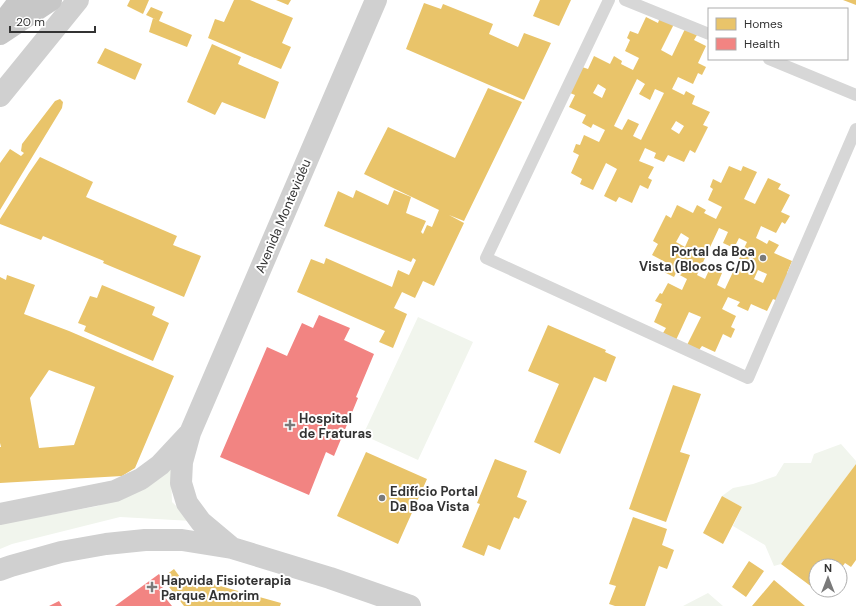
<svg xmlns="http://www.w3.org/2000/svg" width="856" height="606" viewBox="0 0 856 606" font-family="'DM Sans',sans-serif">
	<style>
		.green { fill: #f1f5ed }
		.homes { fill: #e9c46a; fill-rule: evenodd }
		.health { fill: #f28482 }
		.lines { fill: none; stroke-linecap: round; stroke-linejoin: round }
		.service { stroke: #d7d7d7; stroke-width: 12 }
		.secondary { stroke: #d0d0d0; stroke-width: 22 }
		.trunk { stroke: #c7c7c7; stroke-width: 22 }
		.poi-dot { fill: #7a7a7a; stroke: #fff; stroke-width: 1.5 }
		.labels { text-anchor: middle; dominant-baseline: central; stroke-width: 4; stroke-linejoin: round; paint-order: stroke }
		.street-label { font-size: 13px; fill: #333; stroke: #fff }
		.poi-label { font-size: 13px; font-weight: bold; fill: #333; stroke: #fff; text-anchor: start }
	</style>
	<rect width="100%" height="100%" fill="#fff"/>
	<path class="green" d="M418,317L473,342L418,460L363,435Z
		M841,444L856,461V464L781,564L774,566L765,545L733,526L742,507L722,496L733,488L753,484L776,476L784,463H811L814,454Z
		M178,455L171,476L172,502L192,521L120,517L12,544L0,549V524L98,506L147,484Z
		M708,593L723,606H683Z"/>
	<path class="homes" d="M130,0H149L143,14L127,6Z
		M234,0H250L293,18L282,43L291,47L281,69L208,38L215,19L224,22Z
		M276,0H291L288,5Z
		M540,0H571L559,26L533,16Z
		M843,0H856V5Z
		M424,3L441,9L443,4L493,24L489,34L518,47L524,33L551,43L524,100L406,49Z
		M151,7L163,12L159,21L192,35L187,47L149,32L153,18L157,20L146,15Z
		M646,17L658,23L660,17L674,24L661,50L672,56L685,29L697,35L694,40L706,46L698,63L706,67L702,75L698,73L693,84L678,77L672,89L684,95L686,91L695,96L692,104L710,112L703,125L708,127L695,153L690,150L684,162L668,155L664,162L654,158L656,153L645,148L639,161L654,167L648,178L652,180L648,189L640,185L632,203L619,197L616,202L604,196L617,169L606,163L593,190L580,184L582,179L571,173L579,155L573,152L576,144L580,145L584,135L599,142L605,130L593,124L591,128L582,123L586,115L569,107L575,95L570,93L582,67L588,69L594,56L610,64L614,56L622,61L621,64L633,70L639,58L625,51L630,40L627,38L630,31L638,34ZM637,79L645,84L639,94L650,100L655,89L664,93L641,140L633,136L639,124L628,119L622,130L614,126ZM598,84L606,89L602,98L593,93ZM676,121L684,126L679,134L671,129Z
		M212,44L241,57L238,64L279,82L265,119L222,102L215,115L187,102Z
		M105,48L142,64L135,80L97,63Z
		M488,88L522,102L464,221L449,215L464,223L434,286L423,281L415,298L402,292L394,308L407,314L393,348L379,342L385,331L297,292L311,259L324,264L326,258L392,287L398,270L409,275L416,260L413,258L411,262L324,226L338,191L353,198L356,190L388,205L394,190L411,197L406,213L426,221L421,232L423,234L427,225L432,227L439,210L364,174L388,127L455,158Z
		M60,99L63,102L62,108L0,210V163L10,149L21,156L24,153L21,151L22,144L55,101Z
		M40,157L93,182L86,197L177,236L173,245L201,256L184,297L103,263L104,261L43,236L41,240L0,224V219L29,173Z
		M729,166L741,171L743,166L757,172L744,199L755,204L768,178L781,184L778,189L790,195L781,212L790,216L785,224L782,222L776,233L761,226L756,238L767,244L769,240L779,245L774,253L792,261L787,273L791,275L778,301L773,299L767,311L751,304L748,311L737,306L740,302L728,297L722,309L736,316L731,327L735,329L731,338L723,334L715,352L702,346L699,350L687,345L701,317L689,312L676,340L663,333L666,328L654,322L662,304L655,301L660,293L662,294L668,283L682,290L687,279L676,273L674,277L664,272L669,264L652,255L658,244L653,241L666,215L671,218L677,205L693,213L697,205L706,210L704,213L716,219L722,207L708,200L713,189L710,187L713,179L721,183ZM719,228L728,232L723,243L734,248L739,238L747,242L725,289L717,285L722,273L710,268L705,279L697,275ZM681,233L689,238L685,247L676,242ZM758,270L767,274L763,283L754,279Z
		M7,275L35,285L24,314L69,331L174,376L135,468L122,476L0,483V447H1L0,443V277L6,280ZM49,370L95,387L74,445L39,448L30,398Z
		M102,285L155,307L152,315L169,323L153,361L84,331L86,326L78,323L90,296L97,298Z
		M548,325L606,350L605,352L616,357L606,382L594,377L560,454L534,442L559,384L528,371Z
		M673,385L701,394L680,452L690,455L666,522L629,509Z
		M366,452L427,479L398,544L337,516Z
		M495,459L527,471L517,497L527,501L519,519L514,517L500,550L488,545L484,556L462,547L480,504L477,503Z
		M856,464V560L851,567L845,563L840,570V566H816V590L781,564Z
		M722,496L742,507L723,544L703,533Z
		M633,517L667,529L662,545L674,550L667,569L659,566L645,606H615L609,604L616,586L609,584Z
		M749,561L764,571L746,597L732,587Z
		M174,569L186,585L191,581L197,589L199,586H205L206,582L281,603L280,606H184L162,578Z
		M774,580L805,606H752Z
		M816,590H825L822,594Z"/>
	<path class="health" d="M319,315L350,328L344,340L374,354L356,397L358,398L334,456L326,452L309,495L220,457L267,347L287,356L302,323L313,328Z
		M159,574L166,585L159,590L172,606H115Z
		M59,601L62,606H49Z"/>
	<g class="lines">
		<path class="service" d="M609,0L486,258L748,378L856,129
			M625,0L709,34
			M769,59L856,95"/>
		<path class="secondary" d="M0,96L78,0
			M0,514L115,491L141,479L160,465L188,435
			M232,548L201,522L187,503L181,483L182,462L190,433L376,0
			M0,570L11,566L61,552L106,544L145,540H182L232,548L330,578L410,606"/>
		<path class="trunk" d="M0,26L20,0
			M0,34L51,0"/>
	</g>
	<g class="poi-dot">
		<circle cx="763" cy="258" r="4"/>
		<path d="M288 419h4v4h4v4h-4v4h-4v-4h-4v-4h4z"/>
		<circle cx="382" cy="498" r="4"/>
		<path d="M150 581h4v4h4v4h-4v4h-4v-4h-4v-4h4z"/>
	</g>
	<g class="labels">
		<g class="street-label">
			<text transform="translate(283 216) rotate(-67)">Avenida Montevidéu</text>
		</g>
		<g class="poi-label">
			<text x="755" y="251" text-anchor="end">Portal da Boa<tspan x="755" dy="15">Vista (Blocos C/D)</tspan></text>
			<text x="299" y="418">Hospital<tspan x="299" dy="15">de Fraturas</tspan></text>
			<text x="390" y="491">Edifício Portal<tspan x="390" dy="15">Da Boa Vista</tspan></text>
			<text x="161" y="580">Hapvida Fisioterapia<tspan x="161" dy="15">Parque Amorim</tspan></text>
		</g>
	</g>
	<rect x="708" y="8" width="140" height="52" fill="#ffffff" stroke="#adadad"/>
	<rect x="716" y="18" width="20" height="12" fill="#e9c46a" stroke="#adadad"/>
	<text x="744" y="28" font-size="12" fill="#333333">Homes</text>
	<rect x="716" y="38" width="20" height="12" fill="#f28482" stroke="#adadad"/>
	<text x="744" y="48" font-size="12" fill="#333333">Health</text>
	<g transform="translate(828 578)"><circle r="19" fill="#ffffff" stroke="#adadad"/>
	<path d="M0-3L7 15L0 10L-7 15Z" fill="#7a7a7a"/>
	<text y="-6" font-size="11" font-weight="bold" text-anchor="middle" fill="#333333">N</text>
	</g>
	<path d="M10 26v6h85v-6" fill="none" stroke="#333333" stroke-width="2"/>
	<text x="16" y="26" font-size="12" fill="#333333" stroke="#ffffff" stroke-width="3" paint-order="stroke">20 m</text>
</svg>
